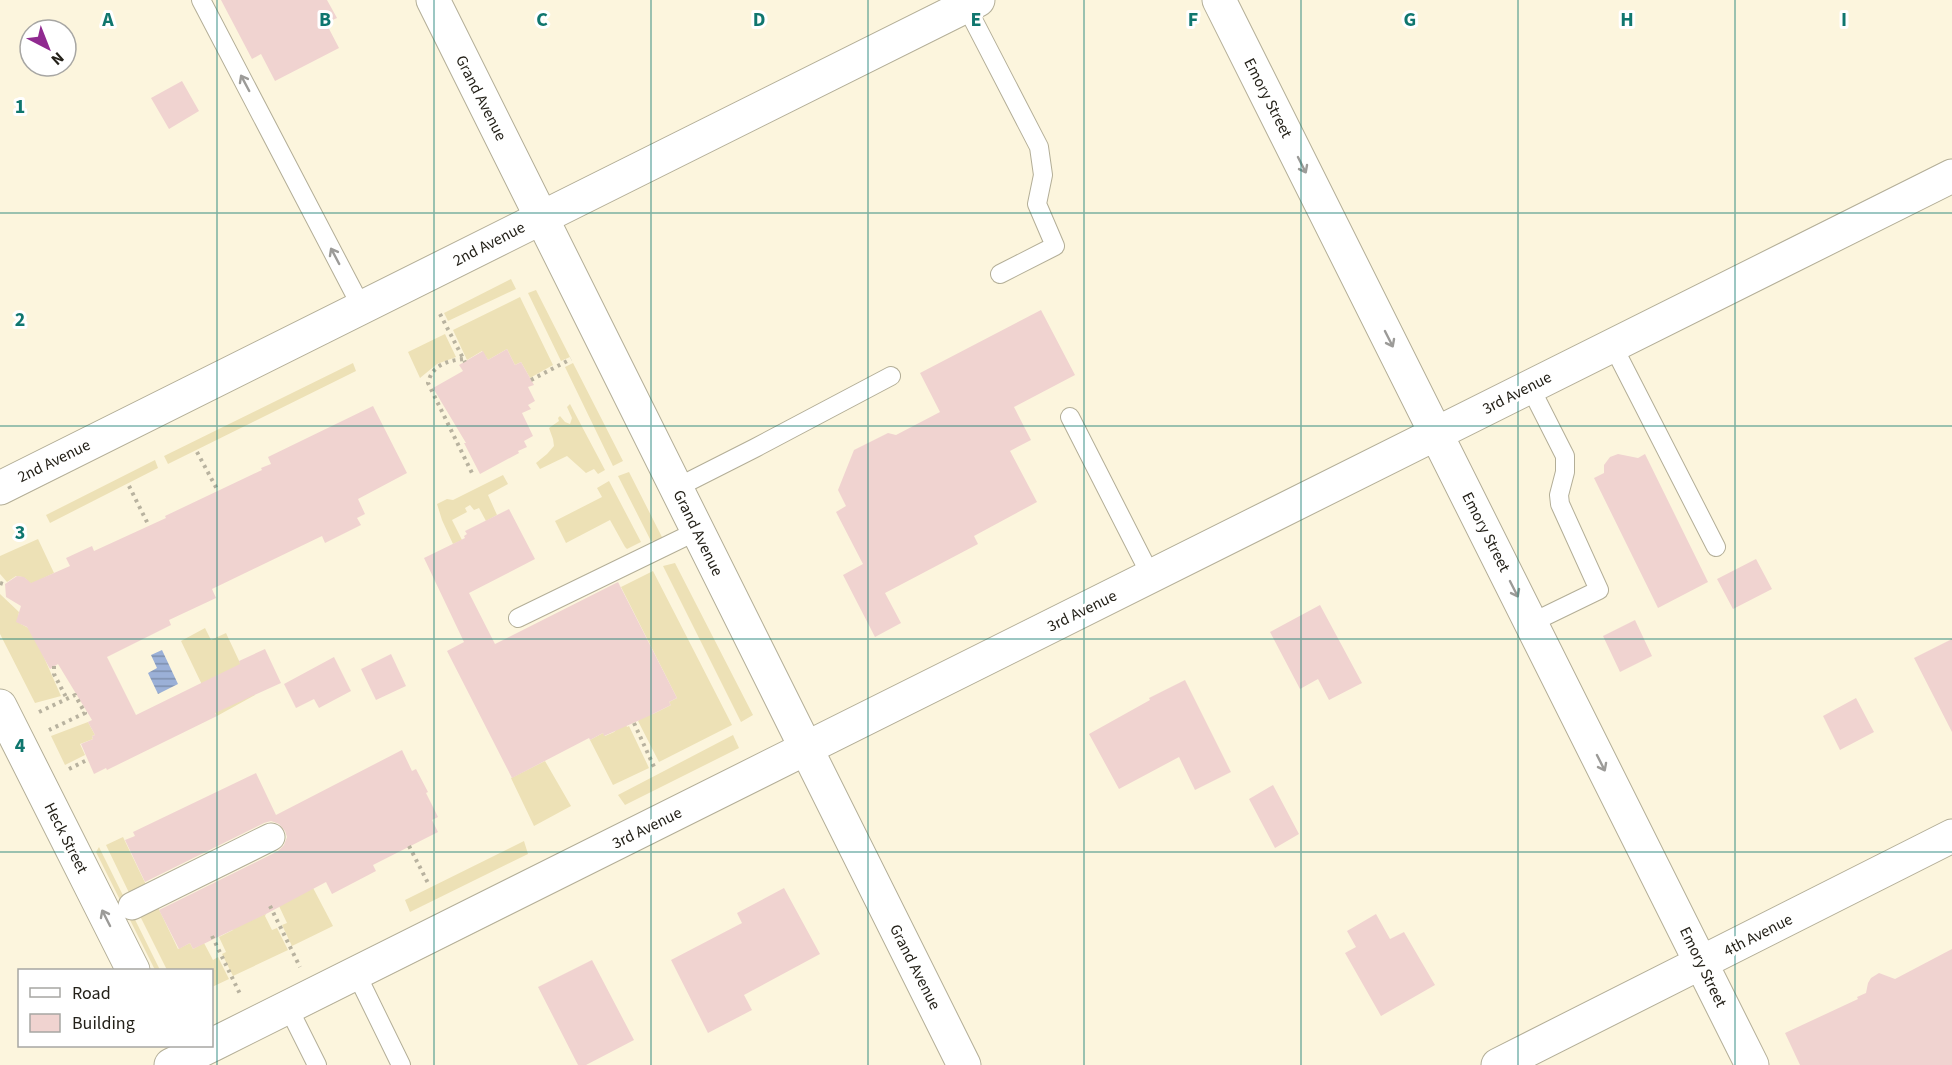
<svg xmlns="http://www.w3.org/2000/svg" width="1952" height="1065" viewBox="0 0 1952 1065" font-family="'Source Sans 3',sans-serif">
	<style>
		.grass { fill: #ede1b6 }
		.water { fill: url(#water-rules) }
		.building { fill: #f0d3d0 }
		.lines { fill: none; stroke-linecap: round; stroke-linejoin: round }
		.service-casing { stroke: #b3ae97; stroke-width: 20 }
		.pedestrian-casing { stroke: #b3ae97; stroke-width: 29 }
		.minor-casing { stroke: #b3ae97; stroke-width: 35 }
		.tertiary-casing { stroke: #b3ae97; stroke-width: 35 }
		.path { stroke: #b8b29f; stroke-width: 4; stroke-dasharray: 3 4.5; stroke-linecap: butt }
		.service { stroke: #fff; stroke-width: 18 }
		.pedestrian { stroke: #fff; stroke-width: 27 }
		.minor { stroke: #fff; stroke-width: 33 }
		.tertiary { stroke: #fff; stroke-width: 33 }
		.oneway { stroke: #9c9b98 }
		.grid { fill: none; stroke: #0f766e; stroke-width: 1.5; stroke-opacity: 0.55 }
		.labels { text-anchor: middle; dominant-baseline: central; stroke-width: 6; stroke-linejoin: round; paint-order: stroke }
		.street-label { font-size: 16px; fill: #242119; stroke: #fff }
		.grid-label { font-size: 20px; text-anchor: middle; font-weight: bold; fill: #0f766e; stroke: #fff; stroke-width: 6; stroke-linejoin: round; paint-order: stroke }
	</style>
	<defs>
		<pattern id="water-rules" width="6" height="5" patternUnits="userSpaceOnUse" patternTransform="scale(1.5)"><rect width="6" height="5" fill="#9bb0d7"/><path d="M0 2.5h6" fill="none" stroke="#7e8fae"/></pattern>
	</defs>
	<rect width="100%" height="100%" fill="#fcf5dd"/>
	<path class="grass" d="M511,279L516,289L448,321L444,313Z
		M536,290L570,357L561,361L528,293Z
		M520,297L553,365L530,378L521,362L515,365L507,349L488,360L482,351L467,360L453,330Z
		M445,334L456,357L437,364L420,378L408,352Z
		M353,363L356,371L168,464L164,456Z
		M573,363L623,461L613,466L565,367Z
		M570,404L605,470L598,474L594,469L586,473L567,456L540,469L536,463L547,454L554,446L553,439L549,428L559,421L558,418L560,416L565,422L570,424L572,418L567,407Z
		M155,460L158,468L50,523L46,515Z
		M629,472L664,541H651L618,476Z
		M503,475L508,484L488,495L497,515L486,521L479,508L474,510L470,505L465,508L467,512L452,520L462,540L453,544L442,520L437,504L447,499L453,500Z
		M609,481L641,542L627,549L625,547L610,520L566,543L555,521L602,497L597,488Z
		M38,539L54,573L29,585C27,578 24,577 16,576L7,582L0,574V556Z
		M675,563L753,715L741,722L663,566Z
		M653,571L732,725L659,762L638,721L639,720L638,717L653,714L671,705L669,702L677,698L621,587Z
		M0,594L19,612L18,618L21,624L32,630L61,696L35,703L0,634Z
		M205,628L211,640L226,633L255,695L217,716L181,641Z
		M88,722L95,735L92,736L93,739L80,744L85,755L65,765L51,736Z
		M625,722L627,727L629,726L649,768L613,785L590,740L603,733L605,736L614,732Z
		M733,735L739,748L625,805L618,795Z
		M545,761L571,806L534,826L511,778Z
		M123,837L150,893L133,901L106,845Z
		M524,841L528,854L410,912L405,900Z
		M99,847L160,970H155L96,852Z
		M311,884L333,926L292,946L282,925L287,923L279,906Z
		M154,899L178,949L190,943L193,949L204,943L213,960L218,957L229,979L212,987V970H167L136,908Z
		M266,914L265,916L272,930L277,928L288,950L233,976L222,954L226,952L219,937L233,930L231,925Z"/>
	<path class="water" d="M162,650L178,684L158,694L148,673L157,668L151,655Z"/>
	<path class="building" d="M221,0H327L337,18L326,23L339,48L275,81L261,54L252,59Z
		M182,81L199,111L169,129L151,98Z
		M1041,310L1075,375L1014,407L1031,440L1010,451L1037,502L974,536L978,544L885,593L901,623L875,637L843,575L863,564L836,512L846,506L838,490L854,450L888,433L896,435L940,412L920,373Z
		M507,349L515,365L521,362L534,385L528,387L535,401L528,405L531,409L522,413L533,436L524,441L527,447L518,451L519,453L480,474L464,443H466L433,388L463,371L459,365L483,351L488,360Z
		M373,406L407,473L358,499L365,514L357,518L361,525L325,543L322,536L212,589L216,598L169,620L171,625L107,657L136,715L240,664L239,661L265,649L281,683L215,713L217,716L107,770L106,768L94,774L81,744L93,739L92,736L95,735L88,722L92,720L58,664L50,669L27,627L16,622L21,606L6,597L5,584L17,576L24,577L31,583L70,566L66,558L92,546L94,551L166,518L165,516L262,470L261,468L271,464L268,457Z
		M1618,454L1638,458L1645,454L1708,582L1658,608L1594,478L1604,473V465L1610,457Z
		M509,509L535,559L469,593L495,644L618,582L677,698L669,702L671,705L651,715L604,736L603,733L590,740L589,738L512,778L447,651L464,642L424,558L465,538L464,536L467,534L465,531Z
		M1756,559L1772,589L1733,609L1717,579Z
		M1320,605L1362,683L1329,700L1318,679L1300,689L1270,632Z
		M1635,620L1652,656L1620,672L1603,636Z
		M1952,639V732L1914,658Z
		M391,654L406,686L376,700L361,669Z
		M334,657L351,691L319,708L314,699L296,708L284,684Z
		M1185,680L1231,772L1195,790L1179,757L1119,789L1089,734L1150,700L1149,698Z
		M1856,698L1874,732L1840,750L1823,716Z
		M402,750L412,771L416,769L428,792L426,793L438,817L432,820L438,832L373,865L376,871L332,894L326,882L266,914L193,949L190,943L179,949L159,910L278,851L284,845L287,837L285,831L279,824L271,821L264,823L145,882L125,840L135,836L133,832L256,773L276,815Z
		M1273,785L1299,834L1275,848L1249,799Z
		M784,888L820,954L744,995L752,1010L708,1033L671,960L742,923L737,913Z
		M1376,914L1390,939L1404,932L1435,985L1381,1016L1345,953L1356,947L1347,931Z
		M1952,949V1065H1800L1785,1033L1858,999L1857,997L1866,993L1868,983L1871,978L1879,973L1895,979Z
		M592,960L634,1040L586,1065H578L538,987Z"/>
	<g class="lines">
		<defs>
			<path id="service" d="M201,0L362,308
				M966,6L1039,147L1043,175L1037,204L1055,246L1000,274
				M1613,346L1716,547
				M1530,387L1565,456V472L1559,495L1560,504L1599,590L1531,623
				M1070,417L1151,576
				M676,488L755,448L891,376
				M518,618L697,531
				M356,973L401,1065
				M288,1007L317,1065"/>
			<path id="pedestrian" d="M132,906L271,837"/>
			<path id="minor" d="M1219,0L1752,1065
				M0,488L978,0
				M0,706L133,970
				M212,1045L1952,176
				M171,1065L210,1046
				M1498,1065L1952,836"/>
			<path id="tertiary" d="M433,0L964,1065"/>
		</defs>
		<use href="#service" class="service-casing"/>
		<use href="#pedestrian" class="pedestrian-casing"/>
		<use href="#minor" class="minor-casing"/>
		<use href="#tertiary" class="tertiary-casing"/>
		<path class="path" d="M440,314L465,362
			M463,359C447,361 432,365 428,383L472,473
			M531,380L571,359
			M197,452L218,491
			M129,486L149,526
			M0,583L6,585
			M54,666V674L67,699
			M39,712L75,695L85,713L49,730
			M634,723L655,769
			M69,769L87,760
			M409,846L428,883
			M270,906L300,967
			M212,936L241,996"/>
		<use href="#service" class="service"/>
		<use href="#pedestrian" class="pedestrian"/>
		<use href="#minor" class="minor"/>
		<use href="#tertiary" class="tertiary"/>
	</g>
	<defs><path id="oneway-shaft" d="M-6 0H5M1.5-3L5.5 0L1.5 3" fill="none" stroke-width="1.6" stroke-linecap="round" stroke-linejoin="round" transform="scale(1.5)"/></defs>
	<g class="oneway">
		<use href="#oneway-shaft" transform="translate(245 83) rotate(-118)"/>
		<use href="#oneway-shaft" transform="translate(1302 165) rotate(63)"/>
		<use href="#oneway-shaft" transform="translate(335 256) rotate(-118)"/>
		<use href="#oneway-shaft" transform="translate(1389 339) rotate(63)"/>
		<use href="#oneway-shaft" transform="translate(1514 589) rotate(63)"/>
		<use href="#oneway-shaft" transform="translate(1601 763) rotate(63)"/>
		<use href="#oneway-shaft" transform="translate(106 918) rotate(-117)"/>
	</g>
	<path class="grid" d="M217,0V1065M434,0V1065M651,0V1065M868,0V1065M1084,0V1065M1301,0V1065M1518,0V1065M1735,0V1065M0,213H1952M0,426H1952M0,639H1952M0,852H1952"/>
	<g class="labels">
		<g class="street-label">
			<text transform="translate(481 98) rotate(63)">Grand Avenue</text>
			<text transform="translate(1268 98) rotate(63)">Emory Street</text>
			<text transform="translate(489 244) rotate(-27)">2nd Avenue</text>
			<text transform="translate(1517 393) rotate(-27)">3rd Avenue</text>
			<text transform="translate(54 461) rotate(-26)">2nd Avenue</text>
			<text transform="translate(1486 532) rotate(63)">Emory Street</text>
			<text transform="translate(698 533) rotate(64)">Grand Avenue</text>
			<text transform="translate(1082 611) rotate(-26)">3rd Avenue</text>
			<text transform="translate(647 828) rotate(-26)">3rd Avenue</text>
			<text transform="translate(66 838) rotate(63)">Heck Street</text>
			<text transform="translate(1758 935) rotate(-27)">4th Avenue</text>
			<text transform="translate(915 967) rotate(63)">Grand Avenue</text>
			<text transform="translate(1703 967) rotate(64)">Emory Street</text>
		</g>
	</g>
	<g class="grid-label">
		<text x="108" y="26">A</text>
		<text x="325" y="26">B</text>
		<text x="542" y="26">C</text>
		<text x="759" y="26">D</text>
		<text x="976" y="26">E</text>
		<text x="1193" y="26">F</text>
		<text x="1410" y="26">G</text>
		<text x="1627" y="26">H</text>
		<text x="1844" y="26">I</text>
		<text x="20" y="113">1</text>
		<text x="20" y="326">2</text>
		<text x="20" y="539">3</text>
		<text x="20" y="752">4</text>
	</g>
	<rect x="18" y="969" width="195" height="78" fill="#ffffff" stroke="#a7a6a3" stroke-width="1.5"/>
	<rect x="30" y="988" width="30" height="9" fill="#ffffff" stroke="#a7a6a3" stroke-width="1.5"/>
	<text x="72" y="999" font-size="18" fill="#242119">Road</text>
	<rect x="30" y="1014" width="30" height="18" fill="#f0d3d0" stroke="#a7a6a3" stroke-width="1.5"/>
	<text x="72" y="1029" font-size="18" fill="#242119">Building</text>
	<g transform="translate(48 48) rotate(138)"><circle r="28" fill="#ffffff" stroke="#a7a6a3" stroke-width="1.5"/>
	<path d="M0-4.5L10 22L0 15L-10 22Z" fill="#902a90"/>
	<text y="-9" font-size="16" font-weight="bold" text-anchor="middle" fill="#242119">N</text>
	</g>
</svg>
